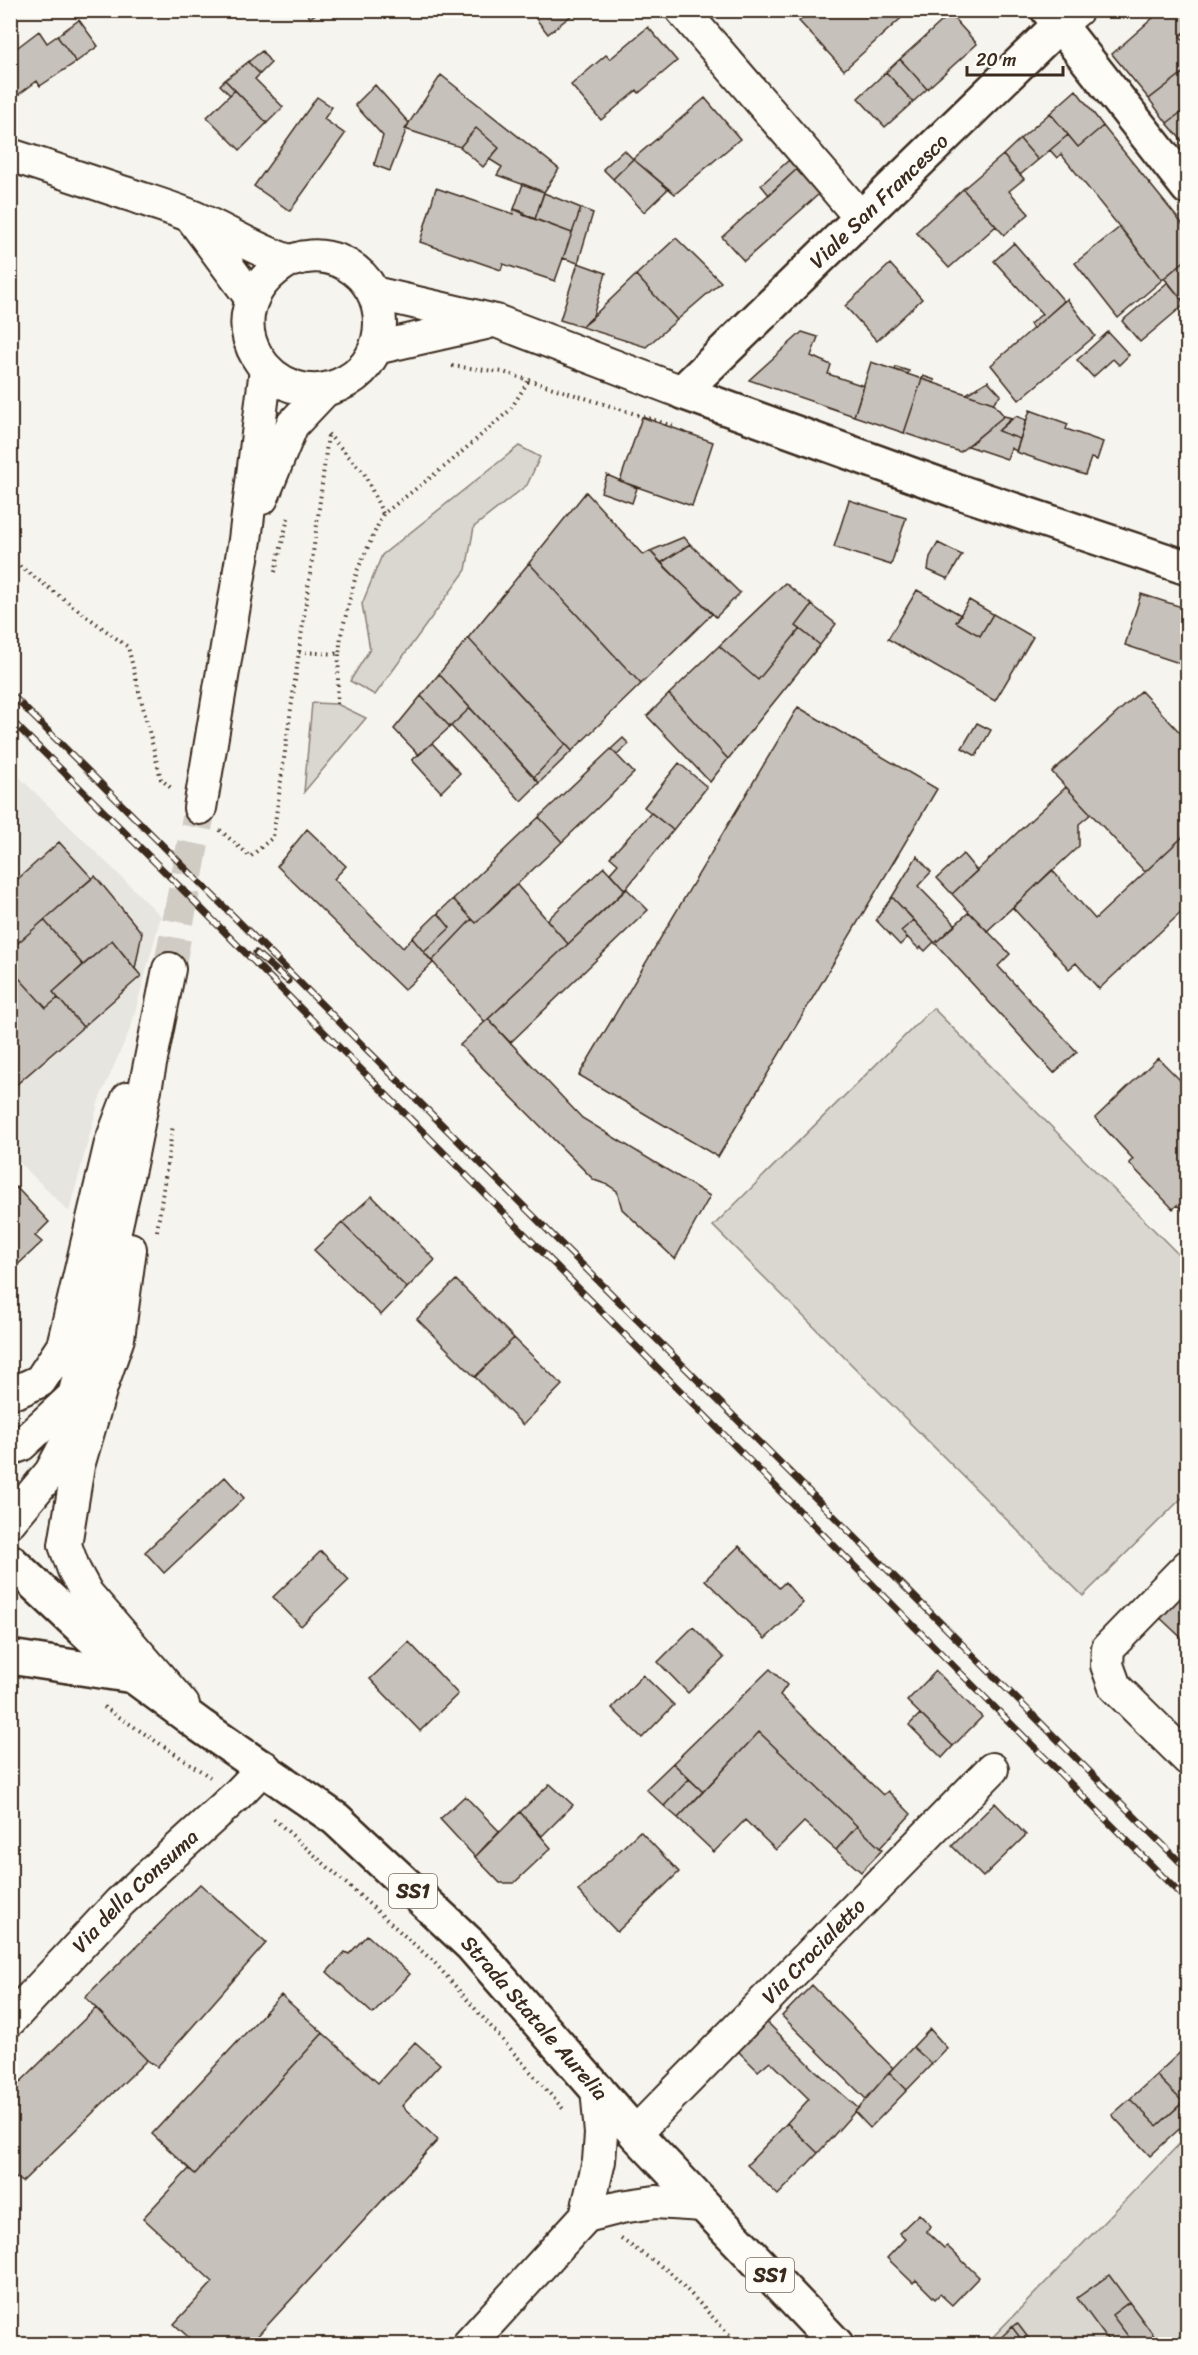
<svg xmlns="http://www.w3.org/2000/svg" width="1198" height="2355" viewBox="0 0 1198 2355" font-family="Sriracha,sans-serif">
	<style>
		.built { fill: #e7e5df }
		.green { fill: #dad6d0; stroke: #8a8077; stroke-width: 1.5 }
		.building { fill: #c7c1bb; stroke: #3b2a1e; stroke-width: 1.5 }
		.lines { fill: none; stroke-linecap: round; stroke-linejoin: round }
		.minor-tunnel { stroke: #d0ccc4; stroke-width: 32; stroke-dasharray: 32 16; stroke-linecap: butt }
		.minor-casing { stroke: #3b2a1e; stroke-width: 36 }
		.major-casing { stroke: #3b2a1e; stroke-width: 38 }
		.path { stroke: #3b2a1e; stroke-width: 4; stroke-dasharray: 1.5 4.5; stroke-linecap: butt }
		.minor { stroke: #fdfcf7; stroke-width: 32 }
		.major { stroke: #fdfcf7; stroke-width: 33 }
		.rail-casing { stroke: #3b2a1e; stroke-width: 7 }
		.rail { stroke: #fdfcf7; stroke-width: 4.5; stroke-dasharray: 14; stroke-linecap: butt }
		.labels { text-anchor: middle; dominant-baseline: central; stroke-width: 4.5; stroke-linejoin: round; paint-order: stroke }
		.shield { fill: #fdfcf7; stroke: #75695f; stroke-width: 1.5 }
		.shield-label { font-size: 20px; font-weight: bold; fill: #3b2a1e }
		.street-label { font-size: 21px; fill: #3b2a1e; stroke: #fdfcf7 }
	</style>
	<rect width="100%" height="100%" fill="#f5f4ee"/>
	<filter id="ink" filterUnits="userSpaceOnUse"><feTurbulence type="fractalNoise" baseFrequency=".0167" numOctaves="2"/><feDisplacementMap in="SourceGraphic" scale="12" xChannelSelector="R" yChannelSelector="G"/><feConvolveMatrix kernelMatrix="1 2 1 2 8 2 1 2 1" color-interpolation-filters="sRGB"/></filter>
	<g filter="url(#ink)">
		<path class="built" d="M10,768L161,916L131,1027L99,1100L69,1212L12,1155L11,1156Z"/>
		<path class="green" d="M519,446L540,457L527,485L474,527L466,570L375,695L350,681L370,649L362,604L382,555Z
			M312,703L337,704L366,718L304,792Z
			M933,1008L1187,1263V1493L1083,1596L713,1226Z
			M1187,2136V2344H986Z"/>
		<path class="building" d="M305,10H321L310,18Z
			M529,10H578L548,34Z
			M811,10H910L844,70L799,21Z
			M1162,10H1188V29L1180,36L1188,46V69L1149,99L1112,54Z
			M950,14L977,44L927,89L900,59Z
			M79,20L98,46L76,62L57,36Z
			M648,27L677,61L639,93L637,90L601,120L571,85L606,55L610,59Z
			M39,31L47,43L57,36L76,62L40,86L37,81L18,95L10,85V53Z
			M1183,33L1188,39V46L1180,36Z
			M262,51L271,63L260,74L248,62Z
			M900,59L927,89L913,102L886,72Z
			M248,62L260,74L255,79L283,107L267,123L225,80Z
			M1188,69V107L1167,123L1149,99Z
			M886,72L913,102L885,127L858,98Z
			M441,75L559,169L544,192L497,175L502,167L489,159L499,148L476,128L460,147L405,129Z
			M225,80L235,90L230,95L220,85Z
			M375,85L409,123L390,171L374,165L383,136L355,105Z
			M235,90L267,123L240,150L207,117Z
			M1076,90L1103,126L1078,147L1050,113Z
			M317,97L332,107L324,119L345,134L290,211L254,186Z
			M705,98L740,139L675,194L633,159Z
			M1188,107V140L1184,143L1167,123Z
			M1050,113L1068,135L1038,160L1020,139Z
			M1103,126L1188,231V258L1162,280L1061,154L1057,158L1050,150L1068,135L1078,147Z
			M476,128L499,148L483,167L460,147Z
			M1020,139L1038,160L1020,175L1003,155Z
			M624,150L633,159L613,179L603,169Z
			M1003,155L1024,179L1009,191L1029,214L1004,235L963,189Z
			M633,159L668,189L644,212L613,179Z
			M789,160L797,169L769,195L761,185Z
			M797,169L819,194L744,261L722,237Z
			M523,184L544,192L535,219L514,209Z
			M436,188L513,214L514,209L524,212L523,215L572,233L555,281L503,264L501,270L420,242Z
			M963,189L996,226L949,268L916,232Z
			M544,193L581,208L572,233L535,219Z
			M581,208L593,213L578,263L563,258Z
			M1120,227L1162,280L1118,318L1075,263Z
			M676,238L721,282L677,320L636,275Z
			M1014,243L1064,301L1033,329L1030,324L1042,314L994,261Z
			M1188,258V307L1164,278Z
			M578,263L606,273L592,319L582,327L560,320Z
			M890,264L922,299L877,341L845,306Z
			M636,275L677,320L646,347L582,327Z
			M1168,282L1185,304L1140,342L1122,321Z
			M1067,299L1095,336L1019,400L991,365Z
			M802,332L818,337L811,356L831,365L828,374L864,386L854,416L749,380Z
			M1108,332L1129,355L1119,365L1113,359L1093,377L1077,360Z
			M871,362L922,379L904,433L854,416Z
			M896,367L909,371L908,374L895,370Z
			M923,376L935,380L934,383L922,379Z
			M922,379L993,403L1004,416L960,452L904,433Z
			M988,381L1001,395L993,403L966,394Z
			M1030,410L1068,424L1066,429L1103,442L1097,460L1091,458L1085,475L1016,452Z
			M1004,416L1012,418L998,431L1020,439L1016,451L1011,448L1007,459L968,446Z
			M1016,416L1026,420L1020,439L998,431Z
			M642,417L713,442L692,506L620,481Z
			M607,475L637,488L632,503L601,492Z
			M586,492L643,555L650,551L712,614L641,684L529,563Z
			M849,500L906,518L891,565L834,547Z
			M684,537L690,544L661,563L650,551Z
			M938,543L962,555L948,579L928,570L930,557Z
			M690,544L740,593L716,617L661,563Z
			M529,563L641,684L572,751L468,638Z
			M785,583L812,605L796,626L800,629L758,680L719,646Z
			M917,590L961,615L956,622L980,636L993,614L1033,637L995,701L888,639Z
			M1141,594L1188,609V666L1125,645Z
			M969,600L993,614L980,636L956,622Z
			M812,605L836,624L820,645L796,626Z
			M800,629L820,645L728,759L669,694L719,646L758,680Z
			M468,638L566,744L534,777L439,674Z
			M439,674L470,708L450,727L421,696Z
			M1141,691L1188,741V832L1145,872L1052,772Z
			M669,694L728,759L710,782L647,716Z
			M421,696L450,727L419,755L394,729Z
			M798,707L937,789L718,1157L579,1075Z
			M470,708L539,783L521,801L451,726Z
			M977,723L991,730L976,756L962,748Z
			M623,738L629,744L617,755L611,749Z
			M432,743L460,773L441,792L412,760Z
			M566,744L572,751L539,783L534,777Z
			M611,749L634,773L562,842L539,817Z
			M679,763L707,787L673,830L644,807Z
			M1066,787L1091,814L1079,824V846L987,931L952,894Z
			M651,813L673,830L625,890L610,873L618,864L610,857Z
			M539,817L562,842L476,923L453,899Z
			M307,829L346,866L334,879L403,948L412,938L433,963L404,990L277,866Z
			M1188,832V906L1099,989L1076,963L1069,969L1013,908L1052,870L1095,919Z
			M59,842L92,878L19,942L10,932V886Z
			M963,854L977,871L952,894L937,878Z
			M917,856L931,872L918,886L956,925L935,943L892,897Z
			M604,867L625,890L568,944L547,920Z
			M95,876L142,933L135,969L112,940L83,965L44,920Z
			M516,884L568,944L485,1022L432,961L472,919L476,923Z
			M627,889L648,910L510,1043L488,1019Z
			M892,897L914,920L901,931L907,938L900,945L876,920Z
			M453,899L472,919L432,961L424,952L450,928L438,913Z
			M969,912L1010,954L998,966L1077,1052L1054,1073L935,943Z
			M438,913L450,928L424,952L412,938Z
			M44,920L83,965L53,992L58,998L46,1008L10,968V950Z
			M914,920L934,942L925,951L921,947L919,949L901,931Z
			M10,932L19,942L10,950Z
			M112,940L141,976L83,1027L53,992Z
			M10,968L46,1008L58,998L83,1027L10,1090Z
			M488,1019L582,1118L710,1196L675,1259L622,1209L617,1191L608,1185L594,1180L460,1045Z
			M1158,1058L1188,1088V1216L1177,1205L1173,1209L1129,1163L1133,1159L1095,1118Z
			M16,1187L49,1222L35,1236L42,1242L10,1272V1193Z
			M372,1196L435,1260L407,1288L342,1223Z
			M342,1223L407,1288L381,1315L314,1250Z
			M456,1280L514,1338L475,1377L417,1319Z
			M514,1338L562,1385L523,1425L475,1377Z
			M225,1477L244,1498L164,1573L145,1552Z
			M739,1546L779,1588L785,1582L803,1603L765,1639L705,1580Z
			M321,1551L349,1580L301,1626L273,1597Z
			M1188,1580V1644L1156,1614Z
			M693,1627L724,1658L688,1693L658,1662Z
			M409,1642L458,1694L420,1731L370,1679Z
			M770,1669L787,1685L780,1695L883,1795L888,1791L911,1814L880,1848L759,1732L703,1792L673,1763Z
			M936,1671L982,1717L953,1746L907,1701Z
			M643,1675L674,1705L642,1738L612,1708Z
			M920,1714L953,1746L942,1758L909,1725Z
			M759,1732L857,1826L836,1850L804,1822L776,1850L745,1820L714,1852L678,1818Z
			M673,1763L689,1779L664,1806L646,1789Z
			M689,1779L703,1792L678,1818L664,1806Z
			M550,1784L573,1805L542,1836L520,1812Z
			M465,1796L499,1831L475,1857L440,1819Z
			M995,1803L1026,1835L983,1877L952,1846Z
			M520,1812L551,1848L514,1883H500L475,1857Z
			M857,1826L882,1850L861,1872L836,1850Z
			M640,1831L679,1872L617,1932L578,1891Z
			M200,1884L266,1943L157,2067L147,2060L85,1997Z
			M367,1935L410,1974L373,2014L327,1972L345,1952L349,1954Z
			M812,1985L893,2068L866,2099L782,2016Z
			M281,1995L323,2033L195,2174L152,2134Z
			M96,2008L147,2060L22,2182L10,2174V2092Z
			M763,2018L815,2070L858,2108L818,2153L787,2123L809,2099L770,2061L758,2071L735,2048Z
			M930,2029L947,2048L932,2064L913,2047Z
			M323,2033L378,2083L415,2042L440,2064L402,2106L438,2140L250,2344H196L174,2324L213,2282L143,2218L189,2169L195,2174Z
			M1188,2045V2098L1183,2102L1156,2075Z
			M913,2047L932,2064L907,2090L889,2072Z
			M889,2072L907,2090L870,2128L855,2112Z
			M1156,2075L1183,2102L1157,2126L1130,2099Z
			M1188,2098V2121L1150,2156L1112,2115L1130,2099L1157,2126Z
			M787,2123L818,2153L778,2195L747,2165Z
			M919,2214L931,2226L926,2231L944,2248L947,2246L979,2277L952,2305L940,2294L935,2299L916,2280L913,2283L887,2258L905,2239L899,2233Z
			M1109,2275L1129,2302L1112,2315L1134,2344H1111L1077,2298Z
			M1129,2302L1160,2344H1134L1112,2315Z
			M1017,2323L1033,2344H1025L1012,2327Z
			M1012,2327L1025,2344H994Z"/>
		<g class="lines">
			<path class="minor-tunnel" d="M169,969L200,808"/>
			<defs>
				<g id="minor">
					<path d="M682,10L861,218"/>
					<path d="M1059,25L1077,10"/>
					<path d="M10,155C51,168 91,182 131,195C151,202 172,208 191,216C223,229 253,249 286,260C293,262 300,257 307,257C320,255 336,258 347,265C391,290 391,356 347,381C276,422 198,315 288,261"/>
					<path d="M192,218L252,299"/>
					<path d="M374,293L496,321L682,392"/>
					<path d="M376,348L486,323"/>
					<path d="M262,498L292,425L326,389"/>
					<path d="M200,808L245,540L266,369"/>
					<path d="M102,1384L78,1466L65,1545L74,1570L87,1594L183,1705"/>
					<path d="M10,1392L18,1391L40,1381L63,1346L111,1143L128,1098"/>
					<path d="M10,1449L21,1445L74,1396L100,1296L130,1164L169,969"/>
					<path d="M10,1521L51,1472L76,1425L102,1384L118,1338L130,1249"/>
					<path d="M1188,1566L1108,1648L1107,1665L1115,1687L1188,1759"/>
					<path id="s1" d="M10,2020L120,1902L237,1795L264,1767"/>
					<path id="s2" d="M635,2133L992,1769"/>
					<path d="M586,2216L621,2207L655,2202L703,2205"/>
					<path d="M469,2344L586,2216L599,2161L601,2134L597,2088"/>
				</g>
				<g id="major">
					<path d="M1048,10L1188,188"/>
					<path d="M1059,25L682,392L954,490L1188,568"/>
					<path id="s3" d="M10,1561L133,1676L201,1726L336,1819L471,1945L635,2133L836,2344"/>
					<path d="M10,1657L133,1676"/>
				</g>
			</defs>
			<use href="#minor" class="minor-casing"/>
			<use href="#major" class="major-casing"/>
			<path class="path" d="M452,366L503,372L673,426
				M328,434L364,473L383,514
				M10,559L128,647L161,779L171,788
				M275,572L288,518
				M299,652L339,654L341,635L357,571L383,514L448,464L510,410L529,380
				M337,704L339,654
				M220,830L250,857L273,837L318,517L328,435
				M157,1231L173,1125
				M104,1707L210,1777
				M274,1819L434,1962L565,2111
				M621,2239L670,2272L738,2344"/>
			<use href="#minor" class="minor"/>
			<use href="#major" class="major"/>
			<defs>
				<path id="rail" d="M10,693L1188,1870
					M10,719L170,877L1188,1902
					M256,953L288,981"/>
			</defs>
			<use href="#rail" class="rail-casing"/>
			<use href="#rail" class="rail"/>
		</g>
	</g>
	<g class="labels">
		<g class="shield">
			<rect x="389" y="1874" width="48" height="34" rx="4.5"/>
			<rect x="746" y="2258" width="48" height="34" rx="4.5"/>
		</g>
		<g class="shield-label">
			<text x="413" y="1891">SS1</text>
			<text x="770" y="2275">SS1</text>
		</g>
		<g class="street-label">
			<text transform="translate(879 201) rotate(-44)">Viale San Francesco</text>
			<text stroke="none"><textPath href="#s1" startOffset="180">Via della Consuma</textPath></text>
			<text stroke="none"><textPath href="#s2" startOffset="255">Via Crocialetto</textPath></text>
			<text stroke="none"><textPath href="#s3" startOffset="698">Strada Statale Aurelia</textPath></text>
		</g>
	</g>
	<rect width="1198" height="2355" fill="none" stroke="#fdfcf7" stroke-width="36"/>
	<rect x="18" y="18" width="1162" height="2319" fill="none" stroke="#3b2a1e" stroke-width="2" filter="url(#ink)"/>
	<path d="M967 66v9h96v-9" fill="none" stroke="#3b2a1e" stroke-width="3"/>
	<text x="976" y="66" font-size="18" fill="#3b2a1e" stroke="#fdfcf7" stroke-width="4.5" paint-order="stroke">20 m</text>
</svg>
